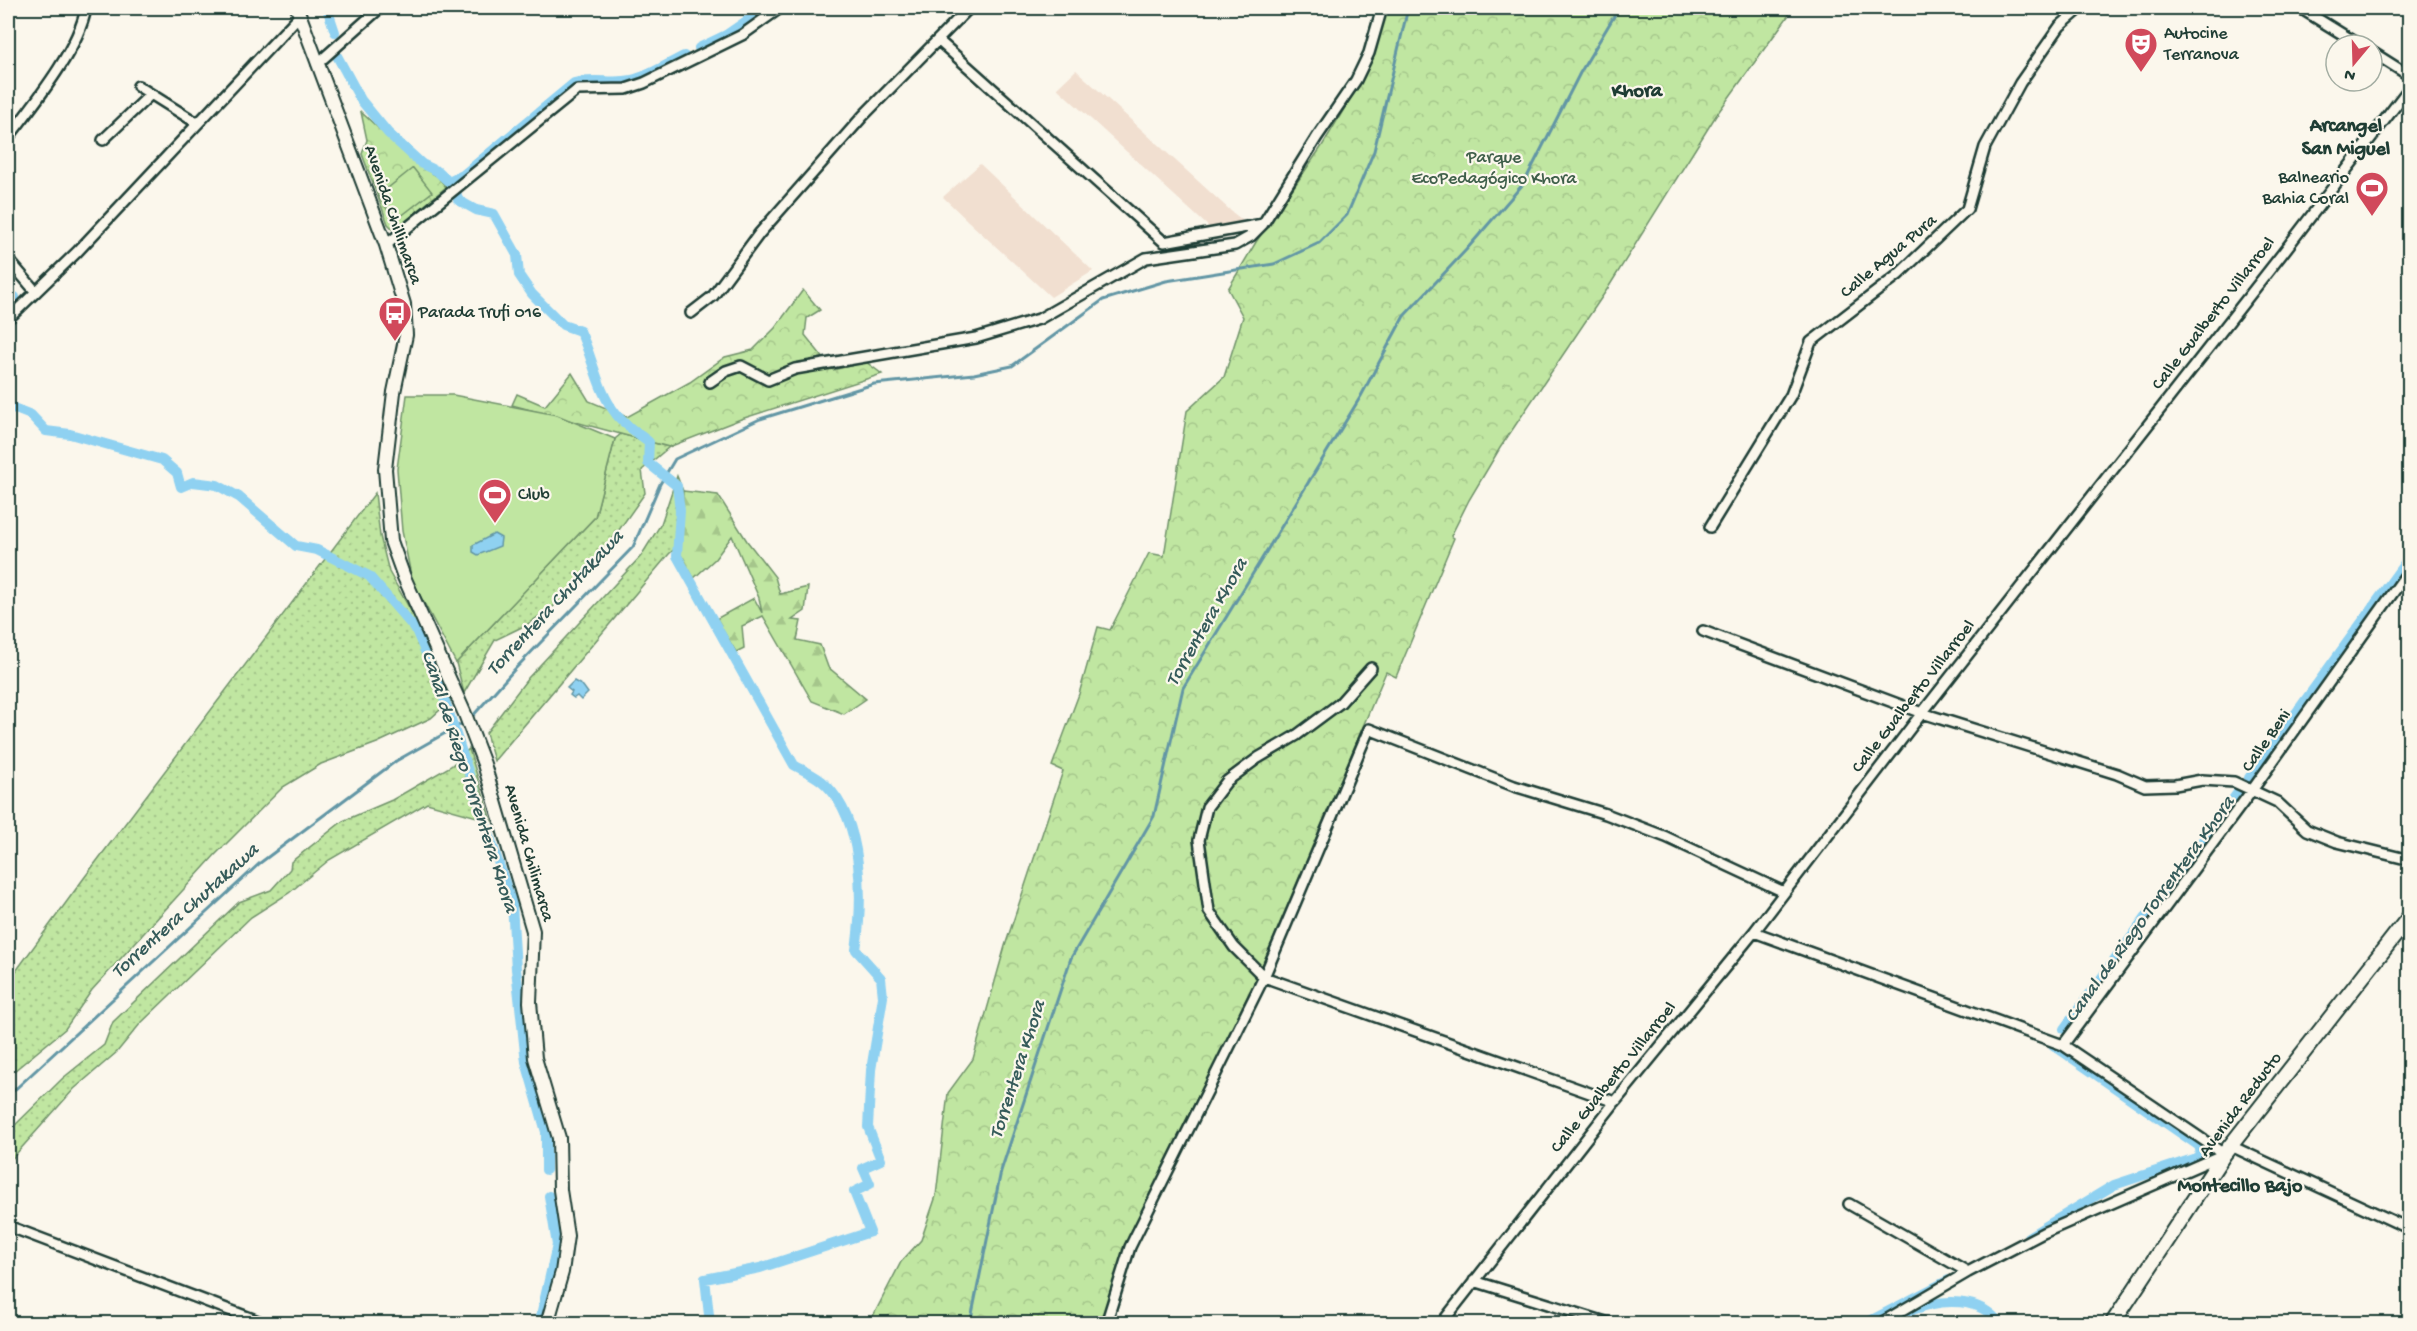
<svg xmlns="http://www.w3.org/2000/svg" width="2417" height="1331" viewBox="0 0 2417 1331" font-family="'Gochi Hand',sans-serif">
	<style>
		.built { fill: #f1dfd0 }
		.grass { fill: url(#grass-dots); stroke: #70926a; stroke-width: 1.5 }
		.forest { fill: url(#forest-firs); stroke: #70926a; stroke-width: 1.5 }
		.park { fill: url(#park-crowns); stroke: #70926a; stroke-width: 1.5 }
		.garden { fill: #c0e6a1; stroke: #70926a; stroke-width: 1.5 }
		.water { fill: #8fd1f1; stroke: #6296a5; stroke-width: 1.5 }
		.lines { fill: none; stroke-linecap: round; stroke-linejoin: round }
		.stream { stroke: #6296a5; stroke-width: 3 }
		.canal { stroke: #8fd1f1; stroke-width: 10 }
		.minor-casing { stroke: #1f3d34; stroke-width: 14 }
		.tertiary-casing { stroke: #1f3d34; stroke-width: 16 }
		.secondary-casing { stroke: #1f3d34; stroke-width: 18 }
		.minor { stroke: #fbf7ec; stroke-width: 9 }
		.tertiary { stroke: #fbf7ec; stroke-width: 12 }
		.secondary { stroke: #fbf7ec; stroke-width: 14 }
		.labels { text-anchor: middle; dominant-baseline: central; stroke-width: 4.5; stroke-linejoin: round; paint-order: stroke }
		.poi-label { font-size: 18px; fill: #1f3d34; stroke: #fbf7ec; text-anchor: start }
		.park-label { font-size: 18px; fill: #3f5f4a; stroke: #fbf7ec }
		.street-label { font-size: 18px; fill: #1f3d34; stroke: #fbf7ec }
		.neighbourhood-label { font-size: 20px; font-weight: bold; fill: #1f3d34; stroke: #fbf7ec }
		.water-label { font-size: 20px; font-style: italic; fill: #355b5a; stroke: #fbf7ec }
	</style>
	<defs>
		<pattern id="grass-dots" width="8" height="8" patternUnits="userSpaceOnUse" patternTransform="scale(1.5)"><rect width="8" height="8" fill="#c0e6a1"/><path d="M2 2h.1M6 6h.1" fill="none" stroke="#a5c68b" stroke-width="1.8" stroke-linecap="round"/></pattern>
		<pattern id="forest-firs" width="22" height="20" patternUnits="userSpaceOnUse" patternTransform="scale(1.5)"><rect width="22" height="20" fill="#c0e6a1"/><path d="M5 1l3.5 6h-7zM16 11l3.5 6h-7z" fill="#a5c68b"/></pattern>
		<pattern id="park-crowns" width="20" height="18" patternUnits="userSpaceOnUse" patternTransform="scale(1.5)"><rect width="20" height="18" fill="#c0e6a1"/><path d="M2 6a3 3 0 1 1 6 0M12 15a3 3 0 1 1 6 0" fill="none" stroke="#a5c68b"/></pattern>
	</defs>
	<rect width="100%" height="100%" fill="#fbf7ec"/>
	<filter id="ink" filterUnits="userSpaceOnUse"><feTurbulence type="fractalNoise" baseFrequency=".0167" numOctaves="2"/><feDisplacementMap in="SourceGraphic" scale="12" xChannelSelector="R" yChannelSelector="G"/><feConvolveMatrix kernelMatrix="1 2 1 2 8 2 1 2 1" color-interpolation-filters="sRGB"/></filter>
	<g filter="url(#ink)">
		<path class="built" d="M1076,70L1232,212L1246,223L1210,228L1057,88Z
			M980,164L1093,271L1051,297L969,222L943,197Z"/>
		<path class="grass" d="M621,434L669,447L642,470L645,493L576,591L526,625L495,640L464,693L456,663L595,517L615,439Z
			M677,476L683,491L681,543L669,554L494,761L486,733L528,678L641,556L661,524Z
			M375,493L380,536L389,572L420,627L451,700L431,718L377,743L321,764L283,787L215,855L92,990L65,1029L8,1076V982L84,878Z
			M469,749L491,821L427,803L329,860L289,893L251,917L140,1024L117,1052L74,1089L8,1163V1132L63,1078L104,1045L113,1022L239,902L271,890L290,869L291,862L343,821L392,800L451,766Z"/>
		<path class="forest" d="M683,491L718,495L747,541L775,577L780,594L808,587L805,611L792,620L801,621L797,640L820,645L828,667L866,699L844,714L812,701L763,616L742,626L744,648L736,652L716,619L754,598L762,613L759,598L732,536L715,559L694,578L680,553Z"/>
		<path class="park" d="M1387,8H1794L1717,114L1608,288L1500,448L1469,500L1451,536L1454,538L1396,677L1386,672L1261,968L1127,1247L1100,1323L869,1324L901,1262L921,1240L936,1196L948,1093L973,1059L1005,946L1063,771L1052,766L1079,694L1098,627L1110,630L1149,553L1164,556L1187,411L1224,377L1243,317L1228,289L1256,242L1322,146L1347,104L1371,62Z
			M361,112L419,166L437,176L446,187L400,226L393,229L388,224L362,154L367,140Z
			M803,290L820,310L807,318L805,335L833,370L866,362L882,374L741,419L669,447L512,405L517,394L545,406L572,373L589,401L627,417L690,382L725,357L753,350L775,328Z"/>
		<path class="garden" d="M413,168L432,192L396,220L378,196Z
			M407,395H453L557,415L615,439L595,517L456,663L412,580L402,531L397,469Z"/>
		<path class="water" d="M494,534L501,538L500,546L478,555L473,552V545Z
			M574,681L583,686L588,693L581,700L577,696L574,698L570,695L572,692L567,688Z"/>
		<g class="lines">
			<path class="stream" d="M470,719L514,670L633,547L660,484L675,459L760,419L874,384L974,374L1012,366L1103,300L1166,281L1274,264L1319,243L1347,215L1374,151L1408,8
				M8,1096L260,863L396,761L465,722
				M970,1324L1001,1171L1071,958L1154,816L1183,688L1361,396L1404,316L1466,250L1524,183L1580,73L1619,8"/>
			<path class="canal" d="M327,8L335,32
				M699,48L726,35L765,8
				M336,54L361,100L388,133L422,164L437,171L449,182L463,175L574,83C593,78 613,84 632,80C650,76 667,64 684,56
				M456,191L458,200L476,210L494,214L517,255L519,275L532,294L563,325L580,331C593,358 597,390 616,414C624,425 638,433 649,442L648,463L677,486L680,511L677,556L794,765C804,771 818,776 826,785C864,822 863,900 856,950L881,978L883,997L871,1070L868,1127L881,1160L863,1168L870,1184L854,1192L870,1232L760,1268L705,1279L710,1324
				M8,305L15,297
				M8,406L31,415L46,431L70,434L162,460L177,473L181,487L193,482L217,485L239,497L296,546L317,550L369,576L416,630L441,689L512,904L516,969L526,1062L546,1132V1170
				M2249,778L2410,556
				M2064,1029L2239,791
				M2028,1237L2114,1185L2196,1158L2201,1153L2199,1146L2053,1045L2054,1043
				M539,1324L557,1245L549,1196
				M1864,1324L1949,1280
				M1888,1324C1897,1320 1905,1313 1913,1310C1942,1298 1981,1297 2000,1324"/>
			<defs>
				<path id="minor" d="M2300,8L2360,45
					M938,40L1164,242L1263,224
					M2372,52L2410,76
					M317,64L380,8
					M138,86L197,123
					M8,138C33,105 79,49 86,8
					M103,140L151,94
					M386,245L577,90L626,89L644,83L742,35L780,8
					M8,259L36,292
					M691,313L713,296L759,234L863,116L969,8
					M8,319L77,252L300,15
					M710,382L726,371L741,366L768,380L795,369L976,338L1039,319L1146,258L1235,245L1251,236L1263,224L1317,137L1356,80L1369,53L1382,8
					M1710,527L1791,395L1811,342L1898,275L1967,209L1985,147L2020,83L2060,26L2081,8
					M1703,631L1922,713L2117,774L2145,786L2175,785L2202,780L2234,782L2277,802L2307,830L2337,842L2410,860
					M1371,668L1340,703L1297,735L1258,758L1227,781L1207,807L1199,840L1209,911L1234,947L1264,977L1615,1102
					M1754,932L2063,1045L2224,1154
					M2063,1045L2253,789L2410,569
					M2231,1146L2410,1229
					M1849,1204L1968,1272
					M8,1226L266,1324
					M1474,1281L1612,1324
					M1106,1324L1130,1247L1264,977L1369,729L1514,786L1606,814L1666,837L1784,892
					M1441,1324L1615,1102L1754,932L1922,713L2282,254L2410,87
					M1879,1324L1968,1272L2043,1233L2222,1155"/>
				<path id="tertiary" d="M297,8L386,245L404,304L406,335L394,392L385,469L391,541L404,577L465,714L484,764L533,931L530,1002L535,1058L559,1138L560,1190L567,1236L562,1272L547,1324"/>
				<path id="secondary" d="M2112,1324L2224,1154L2410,916"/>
			</defs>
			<use href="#minor" class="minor-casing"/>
			<use href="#tertiary" class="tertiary-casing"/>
			<use href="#secondary" class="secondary-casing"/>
			<use href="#minor" class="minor"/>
			<use href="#tertiary" class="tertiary"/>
			<use href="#secondary" class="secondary"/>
		</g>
	</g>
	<defs>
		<symbol id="theatre-pin" viewBox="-11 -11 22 30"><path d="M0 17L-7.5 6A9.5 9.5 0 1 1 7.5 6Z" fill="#d1495b" stroke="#fbf7ec"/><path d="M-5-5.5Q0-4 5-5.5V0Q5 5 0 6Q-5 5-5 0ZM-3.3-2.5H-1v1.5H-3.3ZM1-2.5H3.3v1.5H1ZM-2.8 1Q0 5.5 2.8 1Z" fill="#fff"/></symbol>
		<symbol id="stadium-pin" viewBox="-11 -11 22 30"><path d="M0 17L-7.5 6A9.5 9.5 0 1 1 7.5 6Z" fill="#d1495b" stroke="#fbf7ec"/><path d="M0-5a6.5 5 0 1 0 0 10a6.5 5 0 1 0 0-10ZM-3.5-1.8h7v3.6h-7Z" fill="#fff"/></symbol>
		<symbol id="bus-pin" viewBox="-11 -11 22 30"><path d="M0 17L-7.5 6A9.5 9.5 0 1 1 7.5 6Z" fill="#d1495b" stroke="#fbf7ec"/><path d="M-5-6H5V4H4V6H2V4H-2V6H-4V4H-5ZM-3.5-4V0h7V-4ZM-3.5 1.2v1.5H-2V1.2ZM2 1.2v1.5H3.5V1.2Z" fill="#fff"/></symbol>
	</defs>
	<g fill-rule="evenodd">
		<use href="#theatre-pin" x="2122" y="25" width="38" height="52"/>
		<use href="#stadium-pin" x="2353" y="169" width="38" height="52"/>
		<use href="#bus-pin" x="376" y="294" width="38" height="52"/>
		<use href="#stadium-pin" x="476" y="476" width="38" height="52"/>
	</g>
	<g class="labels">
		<g class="poi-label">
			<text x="2164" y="34">Autocine<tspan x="2164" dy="21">Terranova</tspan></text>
			<text x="2349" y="178" text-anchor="end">Balneario<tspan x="2349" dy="21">Bahia Coral</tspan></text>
			<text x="418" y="313">Parada Trufi 016</text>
			<text x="518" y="495">Club</text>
		</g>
		<g class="park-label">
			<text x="1494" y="158">Parque<tspan x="1494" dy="21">EcoPedagógico Khora</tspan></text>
		</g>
		<g class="street-label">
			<text transform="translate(392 215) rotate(71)">Avenida Chillimarca</text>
			<text transform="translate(1889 257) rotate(-40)">Calle Agua Pura</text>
			<text transform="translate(2214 314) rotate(-52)">Calle Gualberto Villarroel</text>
			<text transform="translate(1914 697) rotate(-52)">Calle Gualberto Villarroel</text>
			<text transform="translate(2267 741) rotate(-55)">Calle Beni</text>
			<text transform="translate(528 853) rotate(74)">Avenida Chilimarca</text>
			<text transform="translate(1614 1078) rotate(-51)">Calle Gualberto Villarroel</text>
			<text transform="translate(2241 1105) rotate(-53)">Avenida Reducto</text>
		</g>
		<g class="neighbourhood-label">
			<text x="1637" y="92">Khora</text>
			<text x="2346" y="127">Arcangel<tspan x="2346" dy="23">San Miguel</tspan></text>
			<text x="2240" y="1187">Montecillo Bajo</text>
		</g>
		<g class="water-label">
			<text transform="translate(556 604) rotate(-47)">Torrentera Chutakawa</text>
			<text transform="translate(1208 623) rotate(-60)">Torrentera Khora</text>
			<text transform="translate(468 782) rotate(72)">Canal de Riego Torrentera Khora</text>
			<text transform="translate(2151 910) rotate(-54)">Canal de Riego Torrentera Khora</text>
			<text transform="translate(186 912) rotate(-42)">Torrentera Chutakawa</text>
			<text transform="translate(1019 1070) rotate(-72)">Torrentera Khora</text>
		</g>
	</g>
	<rect width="2417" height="1331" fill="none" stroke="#fbf7ec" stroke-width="30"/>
	<rect x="15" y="15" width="2387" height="1301" fill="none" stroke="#1f3d34" stroke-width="2" filter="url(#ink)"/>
	<g transform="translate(2354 63) rotate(199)"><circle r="28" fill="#fbf7ec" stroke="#a3ada2" stroke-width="1.5"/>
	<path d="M0-4.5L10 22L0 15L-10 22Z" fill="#d1495b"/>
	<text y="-9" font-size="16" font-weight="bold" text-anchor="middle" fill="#1f3d34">N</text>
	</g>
</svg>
